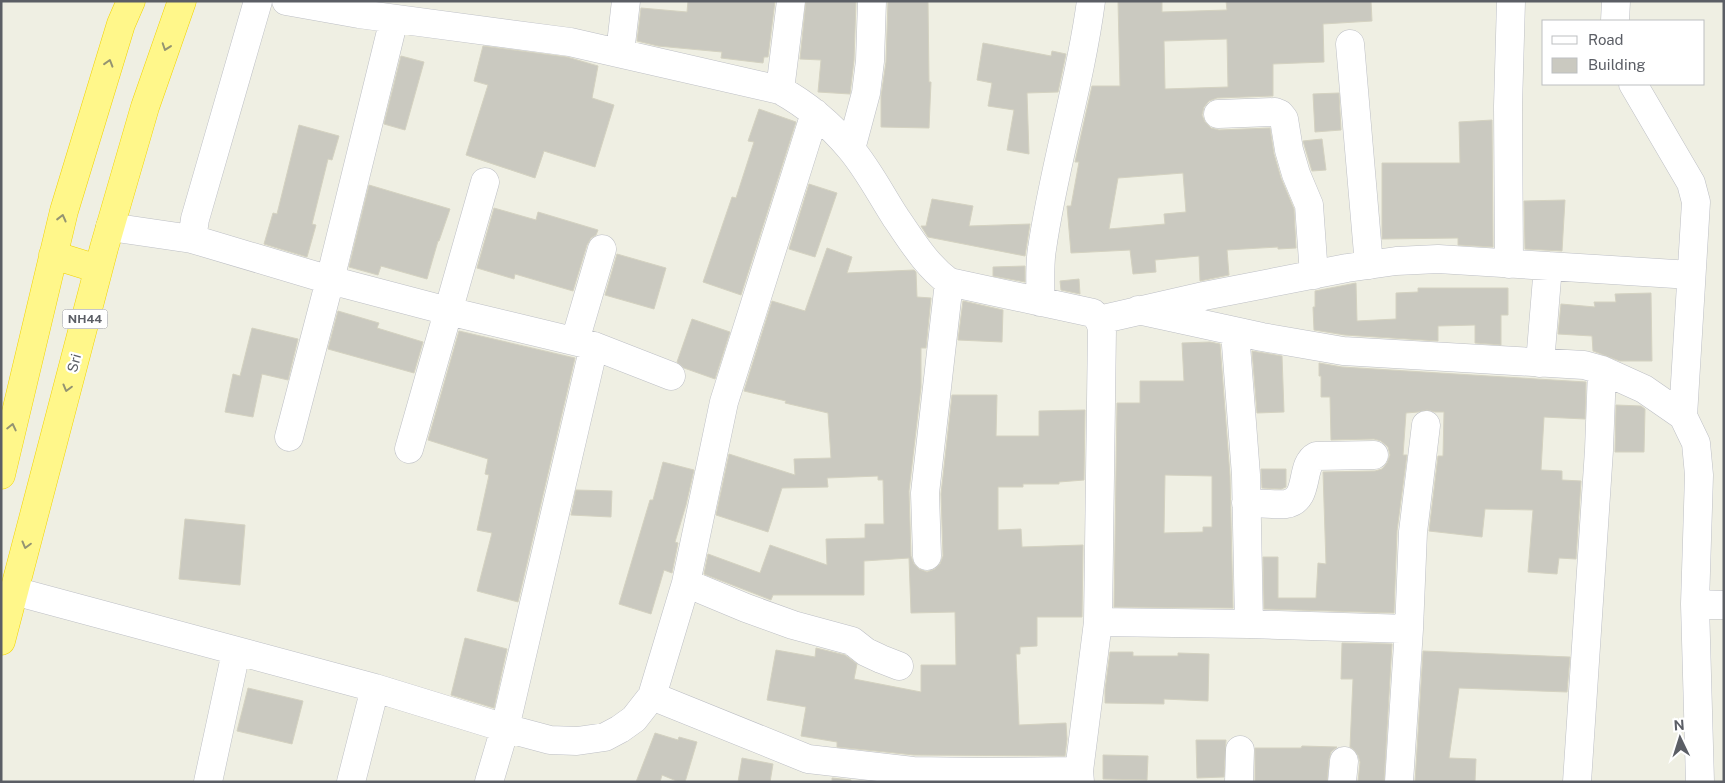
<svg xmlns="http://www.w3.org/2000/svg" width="1725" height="783" viewBox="0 0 1725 783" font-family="'Public Sans',sans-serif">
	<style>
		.building { fill: #cac9c0; stroke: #d4d2c1; fill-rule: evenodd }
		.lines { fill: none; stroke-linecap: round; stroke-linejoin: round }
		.minor-casing { stroke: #bdbfc5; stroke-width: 29 }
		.highway-casing { stroke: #f2d400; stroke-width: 29 }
		.minor { stroke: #fff; stroke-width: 28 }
		.highway { stroke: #fff78a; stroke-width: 28 }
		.oneway { stroke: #949472 }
		.labels { text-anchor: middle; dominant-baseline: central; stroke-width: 4.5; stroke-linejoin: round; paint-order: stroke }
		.shield { fill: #fff; stroke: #8c8e93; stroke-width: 1 }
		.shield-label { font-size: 12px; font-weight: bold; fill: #5b5e65 }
		.street-label { font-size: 14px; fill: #5b5e65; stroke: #fff }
	</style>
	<rect width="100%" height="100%" fill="#efefe3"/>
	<path class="building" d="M688,1H775L768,57H764L763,63L721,58L722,52L658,46L637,41L641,8L687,12Z
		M806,1H856L854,60L850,94L818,92L821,60L800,59Z
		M888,1H928L929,82H931L929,128L881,127V96L886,62Z
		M1118,1H1162V12L1227,10L1226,1H1371L1372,21L1323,24L1324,62L1273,64V96L1217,98L1209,101L1204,107L1202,115L1205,122L1211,128L1219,130L1270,128L1274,154L1281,178L1294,209L1296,248L1278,249V247L1227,250L1229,275L1200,281L1199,256L1155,260L1156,272L1133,274L1130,250L1071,253L1067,206H1071L1079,162H1075L1092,86H1120ZM1227,39L1228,87L1165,89L1164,41ZM1183,173L1186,212L1164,214L1165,224L1109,229L1118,178Z
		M983,43L1051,56L1052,51L1066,54L1058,92L1027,93L1029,154L1007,150L1014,110L988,106L992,83L977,80Z
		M483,46L567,57L598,66L592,98L614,105L595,167L544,151L535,178L466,155L488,85L474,81Z
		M401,56L424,62L405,130L384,124Z
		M1339,93L1341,130L1315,132L1313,94Z
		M759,109L796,122L741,295L703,282L732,197L736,198L754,142L748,141Z
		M1492,120L1493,247L1458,245V238L1382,239V163H1460L1459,122Z
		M299,125L339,136L332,160L328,159L312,224L316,225L307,257L264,244L273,213L277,214Z
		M1322,139L1326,170L1312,171L1303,141Z
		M809,184L837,193L815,257L789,249Z
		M369,185L450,209L439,241H438L427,279L381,266L378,275L349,267Z
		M932,199L973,206L969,226L1030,224L1025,256L928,237L921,226H926Z
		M1565,200L1562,251L1525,249L1524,201Z
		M494,208L536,220L538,212L598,230L596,235L591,238L587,245L573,291L515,274L514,279L477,268Z
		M827,248L852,257L847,273L914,270L916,272L917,297L931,298L926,348H921V387L909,491L911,556L914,564L919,569L927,572L935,569L940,564L943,556L941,494L952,395H997L996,436H1039V411L1085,410L1084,480L1059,482V484H1023V487H998V530L1021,529L1022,547L1083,545L1082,617H1037V646L1020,647V654H1016L1019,725L1066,723L1067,739L1065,756L914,755L837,747V742L801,736L806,707L767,700L776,650L815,657L816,648L845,655L857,664L854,679L921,692V665H956L955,612L911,613L909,558L864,561V595H773L771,600L704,574L708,554L760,573L770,545L827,565L826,539L865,538V524H884L883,480H878V476L827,478L828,487L782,488L768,532L716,515L729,454L795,475L794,459L831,458L828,413L785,403L786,401L744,391L772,301L805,311Z
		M617,254L666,268L654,309L605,295Z
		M1025,266V282L993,276V267Z
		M1079,279L1080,294L1061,290L1060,281Z
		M1356,283L1357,321L1396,319V293L1418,292V288H1508V315H1501V345L1475,343V325L1438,326V341L1345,335L1314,330L1313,307H1315V291Z
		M1651,293L1652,361H1620L1593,351L1592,336L1558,334L1561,304L1595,307L1594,302H1616L1615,294Z
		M963,301L1003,310L1002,342L958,340Z
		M338,311L379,323L377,328L423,342L414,373L328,349Z
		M692,319L730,332L715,379L684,368L677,362Z
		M252,328L298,339L288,380L262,374L253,417L225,412L233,374L240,376Z
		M459,331L575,358L518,602L477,591L492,533L477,530L489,475L485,474L488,459L428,440Z
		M1210,342L1220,344L1230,476L1233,608L1114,607L1117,403H1140V381H1184L1182,343ZM1165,475L1212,476V527H1203V532L1164,533Z
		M1252,351L1282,356L1284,412L1257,413Z
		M1319,363L1342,367L1586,382L1585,419L1544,417L1541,470L1562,471V480L1581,481L1576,559L1559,558L1557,574L1528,572L1533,510L1485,509L1482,537L1429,531L1438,456H1443L1444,412H1435L1427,410L1418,412L1406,413L1403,455H1407L1397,531L1394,613L1264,609L1263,557H1278V598H1316L1318,563L1326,564L1323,472L1375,471L1382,469L1387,463L1390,455L1388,447L1381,441L1374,439L1331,440L1330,397H1321V376H1319Z
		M1616,405L1641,406L1645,409L1644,452H1615Z
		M663,462L694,470L686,505L675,542L678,543L672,573L664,570L651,614L619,604L650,500H653Z
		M1261,469H1286V487L1281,489L1262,488Z
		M576,490L612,491L611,517L571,515Z
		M185,519L245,525L240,585L179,579Z
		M465,638L507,649L494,708L451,695Z
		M1342,643L1392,644L1384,782H1358L1360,762L1358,755L1353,749L1350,747L1353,679H1341Z
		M1423,651L1570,657L1567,692L1459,688L1449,758L1476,759L1475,782H1415Z
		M1110,652H1133V656H1178V653L1209,654L1208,701L1164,699V704L1105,703V690Z
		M248,688L303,701L292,744L237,731Z
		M655,733L678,740L679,737L697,742L685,782H679L662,775L660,782H636Z
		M1196,740H1226L1224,777L1197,778Z
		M1302,746L1337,747L1331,752L1329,759L1327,782H1255V748H1301Z
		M1103,755L1148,756L1147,780L1103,779Z
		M742,758L773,764L770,782H738Z
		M832,778L851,780V782H832Z"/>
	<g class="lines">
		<defs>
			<path id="minor" d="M286,1L359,14L570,42L780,90C807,105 830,124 850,148C868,169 881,195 896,218C912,241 926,265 949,282L1093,313L1099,320L1102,328L1098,622L1079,771L1080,782
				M1615,21L1616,1
				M1350,44L1369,265
				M620,53L626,1
				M1633,84L1691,183L1696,202L1683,416
				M780,90L791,1
				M1218,114L1275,112L1280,114L1284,119L1289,150L1296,174L1309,205L1314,275
				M851,149L866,93L870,61L872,1
				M110,227L192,239L330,280L448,311L594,346L671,376
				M192,239L195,219L258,1
				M1509,264L1508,106L1511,1
				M1040,302C1041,285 1039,266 1042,249C1054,165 1080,85 1091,1
				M1138,310L1262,337L1343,351L1584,365L1602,370L1644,389L1683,416L1696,443L1699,475L1695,604L1700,782
				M1099,320L1204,296L1347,268L1396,261L1438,259L1691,275
				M1235,332L1246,475L1249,624
				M575,341L602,249
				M1540,363L1548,266
				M289,437L330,280L394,19
				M409,449L485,182
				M1246,503C1259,503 1274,505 1286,504C1311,500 1299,465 1316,456L1374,455
				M927,556L925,493L949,282
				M686,583L746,608L793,625L852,641L866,652L881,659L899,666
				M14,591L375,688L505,728L550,740L577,741L605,737L620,729L634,719L652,696L686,583L724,402L815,113
				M1695,604L1724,605
				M1098,622L1249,624L1409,629L1413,532L1426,425
				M652,696L808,759L913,771L983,772L1079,771
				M208,782L236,652
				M351,782L375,688
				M489,782L505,728L594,346
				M1239,782L1240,750
				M1342,782L1344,761
				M1399,782L1409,629
				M1577,782L1599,450L1602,370"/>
			<path id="highway" d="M53,255L98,269
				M1,475L64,211L121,24L131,1
				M1,641L104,248L145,107L182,1"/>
		</defs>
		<use href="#minor" class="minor-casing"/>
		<use href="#highway" class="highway-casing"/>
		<use href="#minor" class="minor"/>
		<use href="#highway" class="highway"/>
	</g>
	<defs><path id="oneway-chevron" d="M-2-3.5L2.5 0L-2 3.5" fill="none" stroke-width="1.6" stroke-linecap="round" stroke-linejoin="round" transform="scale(1.25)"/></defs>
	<g class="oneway">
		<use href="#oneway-chevron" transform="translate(166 47) rotate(109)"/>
		<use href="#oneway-chevron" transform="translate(109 63) rotate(-73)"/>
		<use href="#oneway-chevron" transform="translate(62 218) rotate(-76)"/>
		<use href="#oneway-chevron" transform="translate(67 388) rotate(105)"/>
		<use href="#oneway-chevron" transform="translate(12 427) rotate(-77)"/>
		<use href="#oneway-chevron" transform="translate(26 545) rotate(105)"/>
	</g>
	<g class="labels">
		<rect class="shield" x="62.5" y="309.5" width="45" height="19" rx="4"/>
		<g class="shield-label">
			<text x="85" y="319">NH44</text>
		</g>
		<g class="street-label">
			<text transform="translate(74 363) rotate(-75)">Sri</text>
		</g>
	</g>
	<rect width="1725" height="783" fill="none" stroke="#5b5e65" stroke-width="5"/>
	<rect x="1542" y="20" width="162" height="65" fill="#ffffff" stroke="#bdbfc1"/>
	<rect x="1552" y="36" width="25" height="8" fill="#ffffff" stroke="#bdbfc1"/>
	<text x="1588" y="45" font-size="15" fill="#5b5e65">Road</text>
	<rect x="1552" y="58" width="25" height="15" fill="#cac9c0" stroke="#bdbfc1"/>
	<text x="1588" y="70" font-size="15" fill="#5b5e65">Building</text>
	<g transform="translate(1680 738) rotate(356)" stroke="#ffffff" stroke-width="4" paint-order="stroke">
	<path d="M0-4L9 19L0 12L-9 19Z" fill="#5b5e65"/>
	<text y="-8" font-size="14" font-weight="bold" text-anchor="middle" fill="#5b5e65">N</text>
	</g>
</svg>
